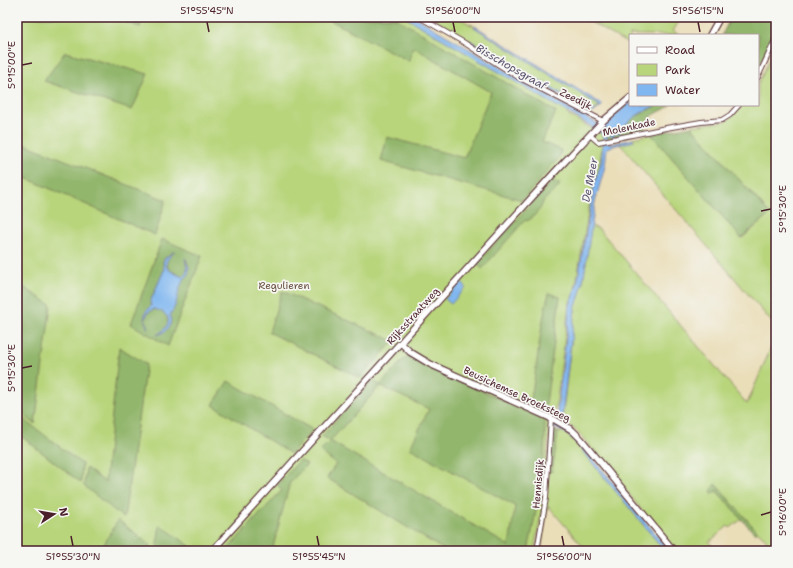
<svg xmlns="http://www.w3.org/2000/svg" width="793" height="568" viewBox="0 0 793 568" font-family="'Shantell Sans',sans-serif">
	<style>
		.green { fill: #b8d57c; stroke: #817a54 }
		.forest { fill: #92b66c; stroke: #6e6a4c; fill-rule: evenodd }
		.water { fill: #81b7f0; stroke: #666b8e }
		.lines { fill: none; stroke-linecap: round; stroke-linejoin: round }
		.street-casing { stroke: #623c40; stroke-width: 6 }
		.secondary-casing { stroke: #623c40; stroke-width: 8 }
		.street { stroke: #fff; stroke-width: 4 }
		.secondary { stroke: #fff; stroke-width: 5.5 }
		.ticks { fill: none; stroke: #4a1f2b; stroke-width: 1.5 }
		.labels { text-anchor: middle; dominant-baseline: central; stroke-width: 3.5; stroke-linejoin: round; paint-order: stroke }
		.street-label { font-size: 10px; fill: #4a1f2b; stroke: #f6f6f2 }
		.park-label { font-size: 10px; fill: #664c3f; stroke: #f6f6f2 }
		.water-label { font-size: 11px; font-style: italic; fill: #5d5470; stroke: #f6f6f2 }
		.neatline { fill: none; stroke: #4a1f2b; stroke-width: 1.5 }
		.ticks-label { font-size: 10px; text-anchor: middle; fill: #4a1f2b }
	</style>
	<rect width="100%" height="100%" fill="#f6f6f2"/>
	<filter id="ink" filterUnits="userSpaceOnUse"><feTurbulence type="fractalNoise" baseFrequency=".025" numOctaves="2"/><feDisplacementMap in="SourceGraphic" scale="8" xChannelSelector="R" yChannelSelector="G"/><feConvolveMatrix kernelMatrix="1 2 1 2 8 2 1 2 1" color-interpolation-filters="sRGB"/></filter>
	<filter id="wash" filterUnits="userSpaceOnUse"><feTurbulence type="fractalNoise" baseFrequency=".012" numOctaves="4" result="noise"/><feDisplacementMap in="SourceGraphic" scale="16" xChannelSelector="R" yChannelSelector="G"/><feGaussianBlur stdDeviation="0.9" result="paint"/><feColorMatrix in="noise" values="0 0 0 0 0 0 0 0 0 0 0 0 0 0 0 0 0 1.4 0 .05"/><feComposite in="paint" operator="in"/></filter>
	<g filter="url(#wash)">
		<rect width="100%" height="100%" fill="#eadeb9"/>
		<path class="green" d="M17,17H405L567,112V114L596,131H597L601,133L604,139H602C602,153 600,166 596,179V174L594,179L575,290L569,305L556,407L550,414L544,497L534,551H17Z
			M431,17H458L471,25L472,24L474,27L600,106L594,111L578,103L469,40L468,41Z
			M582,17H682L673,31L679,35H630V45Z
			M776,46V327L620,144L634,141L633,138L651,134L742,238L770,214L691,126L727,121L743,105H758V84Z
			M591,226L599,229L747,404L776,336V551H755L767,540L757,531L715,484L716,490L742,519L730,528L728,526L709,542L713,547L708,551H675L578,432L562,420L575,309L580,294L584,276Z
			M561,430L570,436L665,551H587L548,506L541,551H537L548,472L552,471L558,432L561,433Z"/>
		<path class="forest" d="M110,17H145L142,21L140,27Z
			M324,17H394L556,112L542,142L561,150L559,158L522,200L381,161L387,137L464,158L491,92L413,47L409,61Z
			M731,17H776V32L758,68V35H722Z
			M65,52L148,74L132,110L44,81Z
			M657,105H671C662,112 643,116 645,130L607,139V134H614L631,119Z
			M691,126L770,214L741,238L651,134Z
			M17,141L166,200L155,235L17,174Z
			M552,181L559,183V187L544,200L540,209L532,218L527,221L525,220L482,269L477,264Z
			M162,239L202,256L168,346L131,324ZM175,251L169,257L166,263L169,270L183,277L187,272L186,259L189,268L180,285L175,305L169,315L171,323L159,335C160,333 166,330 167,326C174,312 147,299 145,322V315L151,306L150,302L164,270L163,262L165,258Z
			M17,283L51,305L35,424L17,410Z
			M282,291L394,341L360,378L269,332Z
			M549,293L560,297L545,411L530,402C538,366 539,329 549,293Z
			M119,347L146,364L124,518L84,486L86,468L105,482Z
			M407,356L426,366L530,412L545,420C546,464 537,508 528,551H446L327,478L336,464L320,451L330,441L322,436L373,380L380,385ZM380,386L429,409L410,448L515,506L509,546L330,441Z
			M228,381L313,430L291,454L213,405Z
			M17,414L82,464L81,483L17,433Z
			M552,430L558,432L552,471L548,472Z
			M300,460L307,465L290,482L272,551H226L282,490L277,485Z
			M715,484L757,531L755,534L716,490L714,494L711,492Z
			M118,520L150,545L146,551H100Z
			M160,525L197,551H164L157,545Z"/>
		<path class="water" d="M405,17H415L555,100L602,126L605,125L630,102V105H657C642,112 629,118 620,133L614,134V137L607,134V139H604L601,133L589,125Z
			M475,26L603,105L593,113L583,108L497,60L468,41L469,40L578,103L594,111L600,106L474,27Z
			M633,139L634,141L612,146L611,147L607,148L605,166L595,202L584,276L580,294L575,309L561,424L576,438L670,551H665L570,436L562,431L552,427V422H555L557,412L570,305L577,284L594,186L601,162L603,144L606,142L607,143H611V144Z
			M175,251C160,266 165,269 183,277C189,272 186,264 185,258L189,268L188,275C176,285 180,303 170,315C173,325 167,332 157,335C172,325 173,314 154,309L148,312L145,319L148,329L144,319L146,311L151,306L150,302L164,270L163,262L165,258Z
			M461,282L466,287L451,304L445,299Z"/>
	</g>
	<g filter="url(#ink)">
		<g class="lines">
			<defs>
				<path id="street" d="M419,17L463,42L518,77L603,121
					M758,77L776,38
					M590,135L598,142L666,128L701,122L722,120L730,115L739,105
					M537,551L546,498L551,418"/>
				<path id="secondary" d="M710,35L720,17
					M401,343L410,352L430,364L555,420L572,430L581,439L674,551
					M212,551L554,173L603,121L630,98"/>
			</defs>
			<use href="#street" class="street-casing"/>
			<use href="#secondary" class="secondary-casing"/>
			<use href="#street" class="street"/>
			<use href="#secondary" class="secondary"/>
		</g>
	</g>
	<path class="ticks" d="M207,22L209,32M453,22L455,32M698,22L700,32M22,65L32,63M761,211L771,209M22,368L32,366M761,515L771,512M71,536L73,546M317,536L319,546M562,536L564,546"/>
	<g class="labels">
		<g class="street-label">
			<text transform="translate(576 99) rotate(26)">Zeedijk</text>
			<text transform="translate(629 127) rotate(-12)">Molenkade</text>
			<text transform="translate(413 316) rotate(-48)">Rijksstraatweg</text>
			<text transform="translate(517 394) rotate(25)">Beusichemse Broeksteeg</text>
			<text transform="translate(538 484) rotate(-85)">Hennisdijk</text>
		</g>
		<g class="park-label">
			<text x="284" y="285">Regulieren</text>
		</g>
		<g class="water-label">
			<text transform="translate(511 67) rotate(30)">Bisschopsgraaf</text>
			<text transform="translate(590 180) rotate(-79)">De Meer</text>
		</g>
	</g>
	<rect width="793" height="568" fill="none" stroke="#f6f6f2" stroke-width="44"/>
	<rect x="629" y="34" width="130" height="72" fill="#f6f6f2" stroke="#b1a0a2"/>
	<rect x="637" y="47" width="20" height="6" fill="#ffffff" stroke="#b1a0a2"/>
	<text x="665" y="54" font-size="12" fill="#4a1f2b">Road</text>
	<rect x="637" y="64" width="20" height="12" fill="#b8d57c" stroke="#b1a0a2"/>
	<text x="665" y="74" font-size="12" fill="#4a1f2b">Park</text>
	<rect x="637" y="84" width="20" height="12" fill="#81b7f0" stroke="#b1a0a2"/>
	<text x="665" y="94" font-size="12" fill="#4a1f2b">Water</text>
	<g transform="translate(54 514) rotate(78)" stroke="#f6f6f2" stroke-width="3" paint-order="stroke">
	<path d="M0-3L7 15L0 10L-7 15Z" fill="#4a1f2b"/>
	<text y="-6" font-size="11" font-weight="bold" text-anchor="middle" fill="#4a1f2b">N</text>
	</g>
	<rect x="22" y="22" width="749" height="524" class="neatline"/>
	<g class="ticks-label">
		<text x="207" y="14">51°55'45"N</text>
		<text x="453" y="14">51°56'00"N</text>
		<text x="698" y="14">51°56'15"N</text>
		<text transform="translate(11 65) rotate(-90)" y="4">5°15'00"E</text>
		<text transform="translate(782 209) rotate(-90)" y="4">5°15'30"E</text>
		<text transform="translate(11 368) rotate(-90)" y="4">5°15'30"E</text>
		<text transform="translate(782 512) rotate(-90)" y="4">5°16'00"E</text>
		<text x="73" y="560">51°55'30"N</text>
		<text x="319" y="560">51°55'45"N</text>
		<text x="564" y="560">51°56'00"N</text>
	</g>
</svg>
